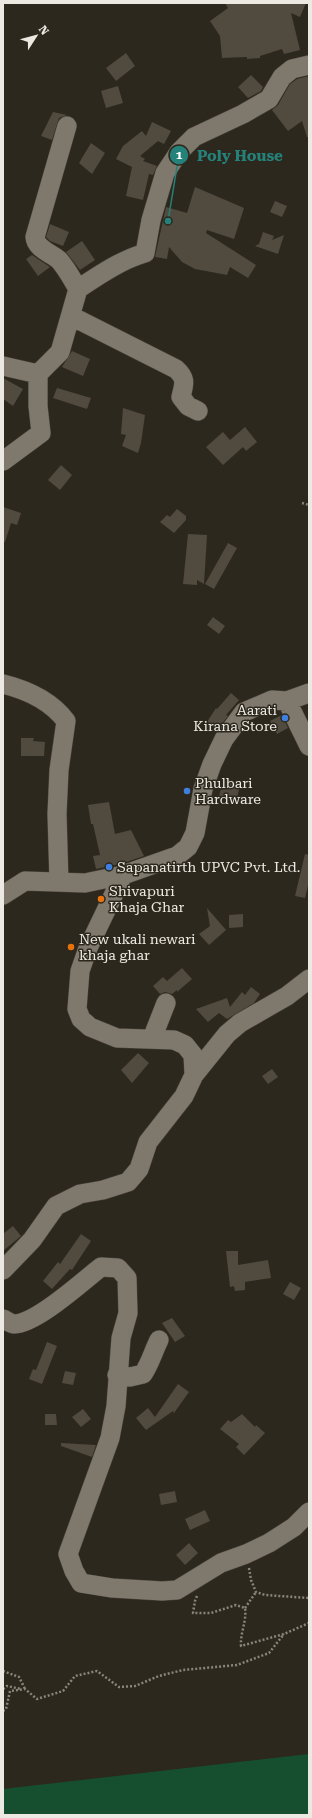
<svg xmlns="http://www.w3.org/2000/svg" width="312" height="1818" viewBox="0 0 312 1818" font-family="'Roboto Serif',serif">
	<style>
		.green { fill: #164f2f }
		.building { fill: #504a3f }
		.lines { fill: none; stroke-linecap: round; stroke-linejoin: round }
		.minor-casing { stroke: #49453c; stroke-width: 20 }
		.path { stroke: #89857c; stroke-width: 2.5; stroke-dasharray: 2 2; stroke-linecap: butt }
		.minor { stroke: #7f786c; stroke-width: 19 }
		.shop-dot { fill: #3f7fe0; stroke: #2d281e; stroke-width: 1.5 }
		.food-dot { fill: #e8710a; stroke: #2d281e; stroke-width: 1.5 }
		.labels { text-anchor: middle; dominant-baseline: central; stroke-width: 3; stroke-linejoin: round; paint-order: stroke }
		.poi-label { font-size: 14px; fill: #ece9e2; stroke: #2d281e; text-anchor: start }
		.leader { fill: none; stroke: #25827a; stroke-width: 1.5 }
		.callout-dot { fill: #25827a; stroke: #2d281e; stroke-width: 1.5 }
		.mark-label { font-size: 12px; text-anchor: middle; font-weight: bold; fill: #fff }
		.callout-label { font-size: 15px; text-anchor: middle; font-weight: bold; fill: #25827a; stroke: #2d281e; stroke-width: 3; stroke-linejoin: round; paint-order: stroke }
	</style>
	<rect width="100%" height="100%" fill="#2d281e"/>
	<path class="green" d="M309,1754V1815H3V1789Z"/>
	<path class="building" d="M225,3H306L300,17L291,13L300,50L284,54L282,49L260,56V58L247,59V57L222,58L220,36L210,21L228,8Z
		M126,53L135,66L116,81L106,68Z
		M251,75L263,87L261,91L248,98L238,87Z
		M309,76V137H307L302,121L288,131L272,110L278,105L290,84L297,79Z
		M118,86L123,103L106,108L101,91Z
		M53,112L67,115L59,118L52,140L41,136Z
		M152,122L171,131L164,144L158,141L140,156L145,159L143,161L157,166L153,175L149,174L143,200L126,196L132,167L116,159L123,146L142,131L146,136Z
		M91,143L105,153L92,174L79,163Z
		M195,187L244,208L234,239L207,230L206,233L256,265L248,278L230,267L227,275L195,269L182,262L169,247L167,259L155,257L166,207L187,213Z
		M275,201L287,206L282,217L270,212Z
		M50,224L69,232L63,246L50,241L46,237Z
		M263,232L274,236L272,240L284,235L278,254L255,246L259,244Z
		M82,241L95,260L80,270L66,252Z
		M32,255L50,267L38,276L26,259Z
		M72,351L90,359L83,376L62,367Z
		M3,378L23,389L13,406L3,399Z
		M57,388L91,398L87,409L53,398Z
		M123,408L145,415L141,443L138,453L122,446L126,435L121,434Z
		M245,427L257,442L246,451L243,447L223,465L206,447L223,432L230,440Z
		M61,465L72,475L60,490L48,480Z
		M3,507L21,513L17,525L11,523L5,542H3Z
		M177,509L186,516V520L174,533L160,522L167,515L170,517Z
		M188,534L207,535L204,584L197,580V585L183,584Z
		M228,543L237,548L214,589L205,584Z
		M213,617L225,626L219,634L207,625Z
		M231,693L239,700L226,715L228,716L218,729L207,722L216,708L217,709Z
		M282,715L288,728L277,734L270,721Z
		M21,738H34L33,741L45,742L44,756H21Z
		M223,781L240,786L236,801L219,796Z
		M109,802L115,834L131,830L144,856L120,864L96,869L93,856L100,855L93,824H91L88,805Z
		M305,854L309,855V881L305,898L295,896Z
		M207,908L226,930L209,945L199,934L210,926Z
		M243,914V927L229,928V915Z
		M182,968L192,979L177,992V990L172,994L165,992L160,994L153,986L163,977L167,981Z
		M251,987L260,994L254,1003L227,1019L219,1013L208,1022L196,1009L227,998L230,1007L242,992L245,995Z
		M138,1053L149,1063L132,1083L121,1070Z
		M272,1069L278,1077L268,1084L262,1076Z
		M13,1226L21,1236L3,1251V1234Z
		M81,1234L91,1241L72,1270L70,1269L52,1289L43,1281L58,1262L60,1264Z
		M226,1251H238V1265L268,1260L271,1278L245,1282V1290L235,1291L234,1286L230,1287Z
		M290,1282L301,1288L294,1300L283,1294Z
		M172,1318L185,1336L175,1342L162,1323Z
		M47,1342L57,1346L42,1384L29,1379L33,1369L36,1370Z
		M65,1371L76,1373L73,1385L62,1383Z
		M178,1384L189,1392L174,1413L173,1411L146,1430L136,1418L148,1408L155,1417Z
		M83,1409L91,1419L81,1427L72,1417Z
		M45,1414H56L57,1425H45Z
		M242,1414L255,1427L256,1425L265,1433L244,1455L236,1447L239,1444L220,1429L228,1420L231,1422Z
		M61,1443L96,1445L92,1457L61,1446Z
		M175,1491L177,1502L161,1505L159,1494Z
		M205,1510L210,1521L190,1530L185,1519Z
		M189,1543L198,1553L185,1565L176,1555Z"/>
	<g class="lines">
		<defs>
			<path id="minor" d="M67,126L35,237C36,249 51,253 59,260C67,269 72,279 78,289
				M71,316L176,369C187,379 184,384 181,397L188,406L198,411
				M3,366L38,374
				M3,461L41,433L38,406V374L60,352L78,289C99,275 121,260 145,253L151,220L165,173L179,152L194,137L243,114L269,99L282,77L292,69L309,65
				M3,684C27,690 51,701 66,721L59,770L57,814L59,882
				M287,701L309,746
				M3,895L25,881L85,883L123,875L177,856L188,847L195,833L203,789L212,764L224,739L244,712L272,700L287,701L309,693
				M156,1039L155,1031L166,1003
				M194,1075L227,1034L240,1023L287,996L309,979
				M3,1270L32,1240L56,1206L80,1194L103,1190L128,1182L139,1169L148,1142L184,1096L194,1075L193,1055L185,1045L174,1040L117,1038L90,1027L81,1019L77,1009L80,971L88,948L123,875
				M3,1319C6,1320 11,1324 14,1324C36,1324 83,1281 101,1267L118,1268L127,1278L128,1313L121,1338L116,1406L110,1438L68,1554L74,1571L81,1583L112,1588L162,1591L177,1590L221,1563L246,1554L269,1543L294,1527L309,1512
				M117,1375L130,1377L143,1374C150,1364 153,1352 159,1340"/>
		</defs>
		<use href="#minor" class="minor-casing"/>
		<path class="path" d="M302,503L309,505
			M249,1568L251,1580L256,1592L265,1595L309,1598
			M197,1596L195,1601L193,1613H211L236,1605L245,1608C247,1621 240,1633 241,1646L284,1634L309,1623
			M245,1608L256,1592
			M3,1671L19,1677L25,1689
			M3,1689L7,1686L21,1689
			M3,1711L6,1709L10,1691L25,1689L37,1699L63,1691L75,1676L97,1671L119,1687L135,1686L159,1676L183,1670L237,1665L269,1653L284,1634"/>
		<use href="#minor" class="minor"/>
	</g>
	<g class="shop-dot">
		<circle cx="285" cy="718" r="4"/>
		<circle cx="187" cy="791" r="4"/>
		<circle cx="109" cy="867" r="4"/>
	</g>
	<g class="food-dot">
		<circle cx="101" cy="899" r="4"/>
		<circle cx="71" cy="947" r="4"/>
	</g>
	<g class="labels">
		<g class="poi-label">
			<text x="277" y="710" text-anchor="end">Aarati<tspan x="277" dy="16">Kirana Store</tspan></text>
			<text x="195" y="783">Phulbari<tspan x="195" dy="16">Hardware</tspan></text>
			<text x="117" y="867">Sapanatirth UPVC Pvt. Ltd.</text>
			<text x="109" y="891">Shivapuri<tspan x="109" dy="16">Khaja Ghar</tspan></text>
			<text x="79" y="939">New ukali newari<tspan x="79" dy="16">khaja ghar</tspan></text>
		</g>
	</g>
	<path class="leader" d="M168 221L179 155"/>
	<g class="callout-dot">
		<circle cx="168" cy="221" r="4"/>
		<circle cx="179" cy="155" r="10"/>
	</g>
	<g class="mark-label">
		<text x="179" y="159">1</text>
	</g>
	<g class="callout-label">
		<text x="240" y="161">Poly House</text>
	</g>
	<rect width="312" height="1818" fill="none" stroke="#ece9e2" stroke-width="8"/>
	<g transform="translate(36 36) rotate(54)" stroke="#2d281e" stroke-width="3" paint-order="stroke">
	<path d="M0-3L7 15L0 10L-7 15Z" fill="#ece9e2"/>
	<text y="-6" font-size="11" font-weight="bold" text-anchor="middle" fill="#ece9e2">N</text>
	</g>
</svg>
